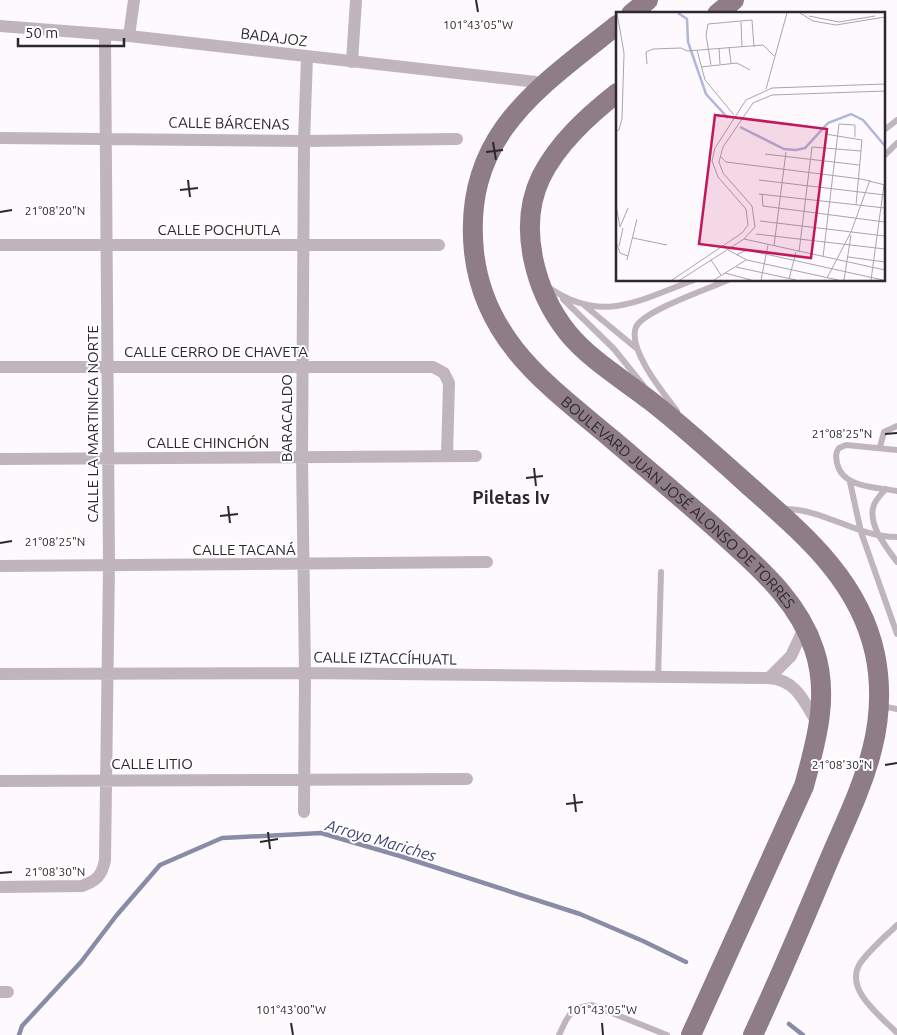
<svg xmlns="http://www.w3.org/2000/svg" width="897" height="1035" viewBox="0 0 897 1035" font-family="Ubuntu,sans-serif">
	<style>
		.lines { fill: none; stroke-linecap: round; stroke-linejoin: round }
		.stream { stroke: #898ca7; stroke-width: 4.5 }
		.service { stroke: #c0b5bb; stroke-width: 6 }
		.minor { stroke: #c0b5bb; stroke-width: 12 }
		.primary { stroke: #8e7c86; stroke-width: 20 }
		.ticks { fill: none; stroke: #2d272f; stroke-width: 2 }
		.labels { text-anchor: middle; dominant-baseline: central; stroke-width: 4; stroke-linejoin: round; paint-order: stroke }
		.street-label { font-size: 15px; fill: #2d272f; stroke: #fff }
		.water-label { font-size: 16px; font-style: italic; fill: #3c4372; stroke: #fff }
		.quarter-label { font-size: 18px; font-weight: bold; fill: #2d272f; stroke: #fff }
		.inset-river { fill: none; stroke: #b0b7da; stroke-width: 2.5 }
		.inset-road { fill: none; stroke: #aaa5ab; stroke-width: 1 }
		.view { fill: #c2185b; fill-opacity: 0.15; stroke: #c2185b; stroke-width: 2.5 }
		.inset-edge { fill: none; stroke: #2d272f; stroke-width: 2.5 }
		.ticks-label { font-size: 12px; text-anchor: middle; fill: #2d272f; stroke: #fff; stroke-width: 4; stroke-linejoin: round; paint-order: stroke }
	</style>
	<rect width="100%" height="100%" fill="#fdf9fd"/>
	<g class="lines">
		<path class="stream" d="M789,1024L803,1035
			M19,1035L22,1026L81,962L116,916L160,865L222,838L321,833L400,856L580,914L643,941L686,962"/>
		<path class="service" d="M883,131L897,120
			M883,157L897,143
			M548,287C602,325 640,300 694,280
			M563,299L614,349L643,385
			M584,305L636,348
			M677,411C664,394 627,349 636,327C643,311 710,288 728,280
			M880,447L884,432L897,426
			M897,450L846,445L839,448C835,453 836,457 837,463C842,488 876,487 897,491
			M850,482L861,532L897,634
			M886,489C881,494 874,501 873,508C869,527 887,548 897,562
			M783,509C823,508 856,537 897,537
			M658,678L661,572
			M881,706L897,709
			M897,925C886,936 867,952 859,965C845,991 882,1017 897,1033
			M559,1035C568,1016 569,1008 592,1005L667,1035"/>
		<path class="minor" d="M0,26L129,36L545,83
			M129,36L134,0
			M352,62L356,0
			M0,138L304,141L457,139
			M0,245H439
			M0,367H433L444,373L449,383L447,455
			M0,459L476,456
			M0,566L487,562
			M0,674L305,673L769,678C798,680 805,704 819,726
			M769,678L791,656L805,626
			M0,781L467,779
			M304,812L305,673L302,458L304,141L307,57
			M0,887L82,886C96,881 102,876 105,860L109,566L105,35
			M0,992H8"/>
		<g class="primary">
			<path d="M631,14L648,0"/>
			<path d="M717,14L734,0"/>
			<path id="s1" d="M617,25C537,89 462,136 474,252C484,342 549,386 613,440C653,474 694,508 733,544C766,574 800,606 814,649C830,695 816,742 804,786L691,1035"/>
			<path d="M617,93C588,116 558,143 541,177C517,227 535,292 568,333C590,360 624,380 652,402C685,428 716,456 747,484C802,533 859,579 875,654C892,737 854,799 824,872C801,927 778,981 753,1035"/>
		</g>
	</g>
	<path class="ticks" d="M476,0L478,12M493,142L496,160M486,152L503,150M188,180L190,197M180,190L198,188M0,212L12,210M885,434L897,433M534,468L536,486M526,478L543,476M228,506L230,523M220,516L238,514M0,543L12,541M885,765L897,763M574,794L576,812M566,804L583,802M268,832L270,849M260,842L278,839M0,873L12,872M291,1023L293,1035M602,1023L603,1035"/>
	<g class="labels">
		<g class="street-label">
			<text transform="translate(274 37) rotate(7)">BADAJOZ</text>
			<text transform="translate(229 123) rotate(1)">CALLE BÁRCENAS</text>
			<text x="219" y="229">CALLE POCHUTLA</text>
			<text x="216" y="351">CALLE CERRO DE CHAVETA</text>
			<text transform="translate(286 418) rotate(-90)">BARACALDO</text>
			<text transform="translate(92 424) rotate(-90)">CALLE LA MARTINICA NORTE</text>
			<text x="208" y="442">CALLE CHINCHÓN</text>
			<text stroke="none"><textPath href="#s1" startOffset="615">BOULEVARD JUAN JOSÉ ALONSO DE TORRES</textPath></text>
			<text x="244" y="549">CALLE TACANÁ</text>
			<text transform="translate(385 658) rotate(1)">CALLE IZTACCÍHUATL</text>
			<text x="152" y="763">CALLE LITIO</text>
		</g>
		<g class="water-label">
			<text transform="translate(381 840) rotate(16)">Arroyo Mariches</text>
		</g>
		<g class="quarter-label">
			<text x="511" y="497">Piletas Iv</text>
		</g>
	</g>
	<g transform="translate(616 12)">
		<rect width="269" height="269" fill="#fdf9fd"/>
		<path class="inset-river" d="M62,1L71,7L72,30L90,82L112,106M124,115L168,137L180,138L189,136L212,111L235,102L247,108L269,134"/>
		<path class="inset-road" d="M184,1L197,9L220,13L269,5M193,4L223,10L259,4M125,10L126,35M113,35L115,51M103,36L104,52M81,38L89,68L118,103M31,52L30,40L37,37L65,36L71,39L147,33L158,44M95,53L90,23L92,12L136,8L138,35M85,55L121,51L134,58M150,77L171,1M0,119L3,118L6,107L8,41L1,1M209,122L246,128L240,193M149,142L243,153M105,145L110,150L245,167L269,173M143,168L269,183M143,182L269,196M146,182L147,194L269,210M0,193L4,215M144,209L269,224M4,215L12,196M140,222L269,237M17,226L51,233M128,227L269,258M0,230L4,241L12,244M3,234L7,216M158,234L170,140M112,238L131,248L222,268M183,240L196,135L245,139M120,243L131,238L267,268M207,245L223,112L239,113V125M232,245L269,250M11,248L21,207M95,248L105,263M120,255L180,268M109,261L135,268M211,266L235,220L254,168M173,267L180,240M56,268L126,221L132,213L130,197L102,165L96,149L99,136L130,88L156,76L269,72M64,268L128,227L139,215L136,194L107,161L103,150L107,135L137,91L156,83L269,79M98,268L130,248M145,268L152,233M228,268L235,223M255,268L268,173"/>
		<path class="view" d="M99,103L211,117L195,246L83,232Z"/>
		<rect width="269" height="269" class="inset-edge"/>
	</g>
	<g class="ticks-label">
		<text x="478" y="29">101°43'05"W</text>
		<text x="55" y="215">21°08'20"N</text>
		<text x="842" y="438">21°08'25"N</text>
		<text x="55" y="546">21°08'25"N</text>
		<text x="842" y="769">21°08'30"N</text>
		<text x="55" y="876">21°08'30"N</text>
		<text x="291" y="1014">101°43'00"W</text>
		<text x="602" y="1014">101°43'05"W</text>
	</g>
	<path d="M18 38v8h106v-8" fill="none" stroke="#2d272f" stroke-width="2.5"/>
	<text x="25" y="38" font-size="15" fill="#2d272f" stroke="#ffffff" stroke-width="4" paint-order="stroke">50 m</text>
</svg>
